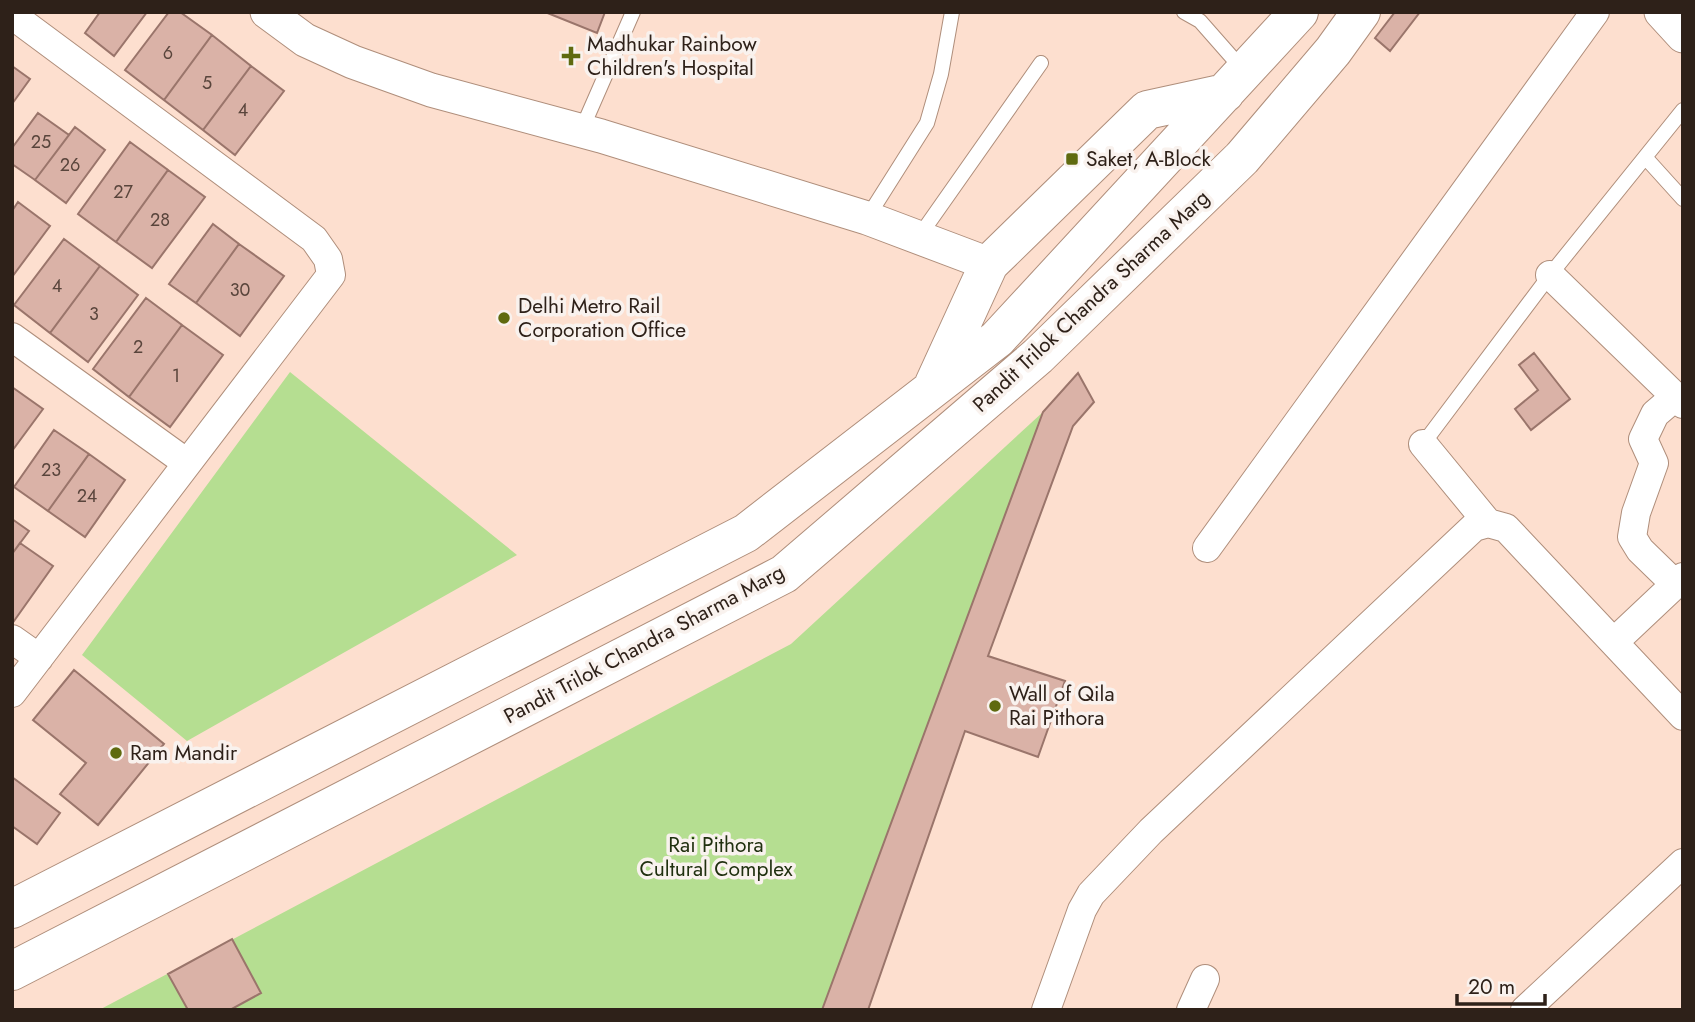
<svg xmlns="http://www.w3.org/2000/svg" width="1695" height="1022" viewBox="0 0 1695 1022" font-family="Jost,sans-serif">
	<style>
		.green { fill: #b5de91 }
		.building { fill: #dab2a7; stroke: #9a756b; stroke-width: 2 }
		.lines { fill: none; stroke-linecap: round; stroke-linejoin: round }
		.service-casing { stroke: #af8e7b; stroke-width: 16 }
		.minor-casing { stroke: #af8e7b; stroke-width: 30 }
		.tertiary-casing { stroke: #af8e7b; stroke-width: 35 }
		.secondary-casing { stroke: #af8e7b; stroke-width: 40 }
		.service { stroke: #fff; stroke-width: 14 }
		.minor { stroke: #fff; stroke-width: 28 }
		.tertiary { stroke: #fff; stroke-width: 33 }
		.secondary { stroke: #fff; stroke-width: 38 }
		.poi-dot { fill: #5f6a0f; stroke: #f9f2ee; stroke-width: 2.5 }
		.labels { text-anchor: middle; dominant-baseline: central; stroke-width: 7; stroke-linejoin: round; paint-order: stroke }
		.number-label { font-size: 18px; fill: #59453c }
		.poi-label { font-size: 21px; fill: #2e2119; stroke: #f9f2ee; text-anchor: start }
		.street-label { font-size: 21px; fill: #2e2119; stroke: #f9f2ee }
		.park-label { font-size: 21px; fill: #20300f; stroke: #f9f2ee }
	</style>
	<rect width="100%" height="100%" fill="#fddfcf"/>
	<path class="green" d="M290,372L517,555L187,741L82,655Z
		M1043,412L822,1010H99L791,644Z"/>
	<path class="building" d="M100,12H147L114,56L85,33Z
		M169,12H180L212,35L164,100L125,70Z
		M545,12H605L597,33Z
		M1395,12H1420L1390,51L1375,38Z
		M212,35L251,66L203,130L164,100Z
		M12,66L30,79L12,104Z
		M251,66L284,91L235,155L203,130Z
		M38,113L69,135L35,180L12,164V148Z
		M75,127L105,150L66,203L35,180Z
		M130,142L168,170L116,242L78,214Z
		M168,170L205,197L152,268L116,242Z
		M18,202L50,226L12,277V211Z
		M213,224L239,244L196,303L169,284Z
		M64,239L100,266L50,333L14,305Z
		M239,244L284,276L240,336L196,303Z
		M100,266L138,295L88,362L50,333Z
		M146,298L182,325L129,397L93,369Z
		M182,325L223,355L170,427L129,397Z
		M1534,353L1570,399L1531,430L1515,409L1538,390L1519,365Z
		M1078,373L1094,402L1073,426L988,656L1065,681L1038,757L965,731L868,1010H822L1043,412Z
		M12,387L43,409L12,451Z
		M54,430L89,454L48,511L14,487Z
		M89,454L125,480L85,537L48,511Z
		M12,519L29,531L12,554Z
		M20,543L53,566L14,621L12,619V554Z
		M74,670L164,744L98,825L60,794L86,763L33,720Z
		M12,777L60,813L37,844L12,826Z
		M232,939L261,993L230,1010H188L168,974Z"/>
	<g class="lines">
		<defs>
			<path id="service" d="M1184,12L1200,21L1244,71
				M581,131L633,12
				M1645,157L1683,199
				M867,218L927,123L941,74L952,12
				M918,238L1041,63
				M1423,444L1550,275L1683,110"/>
			<path id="minor" d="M12,15L314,239L328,259L331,275L12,693
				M1550,275L1683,404
				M12,337L187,463
				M1423,444L1488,523
				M1207,548L1595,12
				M1675,584L1640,550L1632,537L1636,513L1654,463L1643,439L1655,414L1676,396
				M12,639L39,658
				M1614,642L1683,577
				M1046,1010L1082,910L1091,894L1151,831L1474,527L1488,523L1506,528L1683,716
				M1191,1010L1205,979
				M1525,1010L1683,863"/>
			<path id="tertiary" d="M267,12L305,40L353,62L431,90L601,136L867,218L989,264
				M1661,12L1683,36"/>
			<path id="secondary" d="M934,384L989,264L1147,110L1225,93
				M12,909L746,533L997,339L1299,12
				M12,971L784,574L1038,356L1242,158L1333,51L1361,12"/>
		</defs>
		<use href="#service" class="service-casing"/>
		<use href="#minor" class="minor-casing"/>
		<use href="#tertiary" class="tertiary-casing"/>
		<use href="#secondary" class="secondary-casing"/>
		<use href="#service" class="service"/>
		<use href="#minor" class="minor"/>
		<use href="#tertiary" class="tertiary"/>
		<use href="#secondary" class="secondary"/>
	</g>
	<g class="poi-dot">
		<path d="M567.5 45.5h7v7h7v7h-7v7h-7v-7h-7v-7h7z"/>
		<rect x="1065" y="152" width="14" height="14" rx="3.5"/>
		<circle cx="504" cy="318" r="7"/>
		<circle cx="995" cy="706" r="7"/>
		<circle cx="116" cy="753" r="7"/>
	</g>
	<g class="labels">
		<g class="number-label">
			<text x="168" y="53">6</text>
			<text x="207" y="83">5</text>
			<text x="243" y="110">4</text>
			<text x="41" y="142">25</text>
			<text x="70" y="165">26</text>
			<text x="123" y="192">27</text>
			<text x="160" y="220">28</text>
			<text x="57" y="286">4</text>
			<text x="240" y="290">30</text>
			<text x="94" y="314">3</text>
			<text x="138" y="347">2</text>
			<text x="176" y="376">1</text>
			<text x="51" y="470">23</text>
			<text x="87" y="496">24</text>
		</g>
		<g class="poi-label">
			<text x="587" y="44">Madhukar Rainbow<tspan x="587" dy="24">Children's Hospital</tspan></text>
			<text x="1086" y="159">Saket, A-Block</text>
			<text x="518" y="306">Delhi Metro Rail<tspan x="518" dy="24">Corporation Office</tspan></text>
			<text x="1009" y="694">Wall of Qila<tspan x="1009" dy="24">Rai Pithora</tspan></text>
			<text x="130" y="753">Ram Mandir</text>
		</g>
		<g class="street-label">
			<text transform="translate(1091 301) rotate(-43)">Pandit Trilok Chandra Sharma Marg</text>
			<text transform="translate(644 644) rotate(-28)">Pandit Trilok Chandra Sharma Marg</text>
		</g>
		<g class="park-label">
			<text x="716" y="845">Rai Pithora<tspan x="716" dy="24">Cultural Complex</tspan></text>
		</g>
	</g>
	<rect width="1695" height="1022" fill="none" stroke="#2e2119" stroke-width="28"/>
	<path d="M1457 994v10h88v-10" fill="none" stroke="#2e2119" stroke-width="3.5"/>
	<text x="1468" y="994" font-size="21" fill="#2e2119" stroke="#f9f2ee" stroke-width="5" paint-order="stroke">20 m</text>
</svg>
